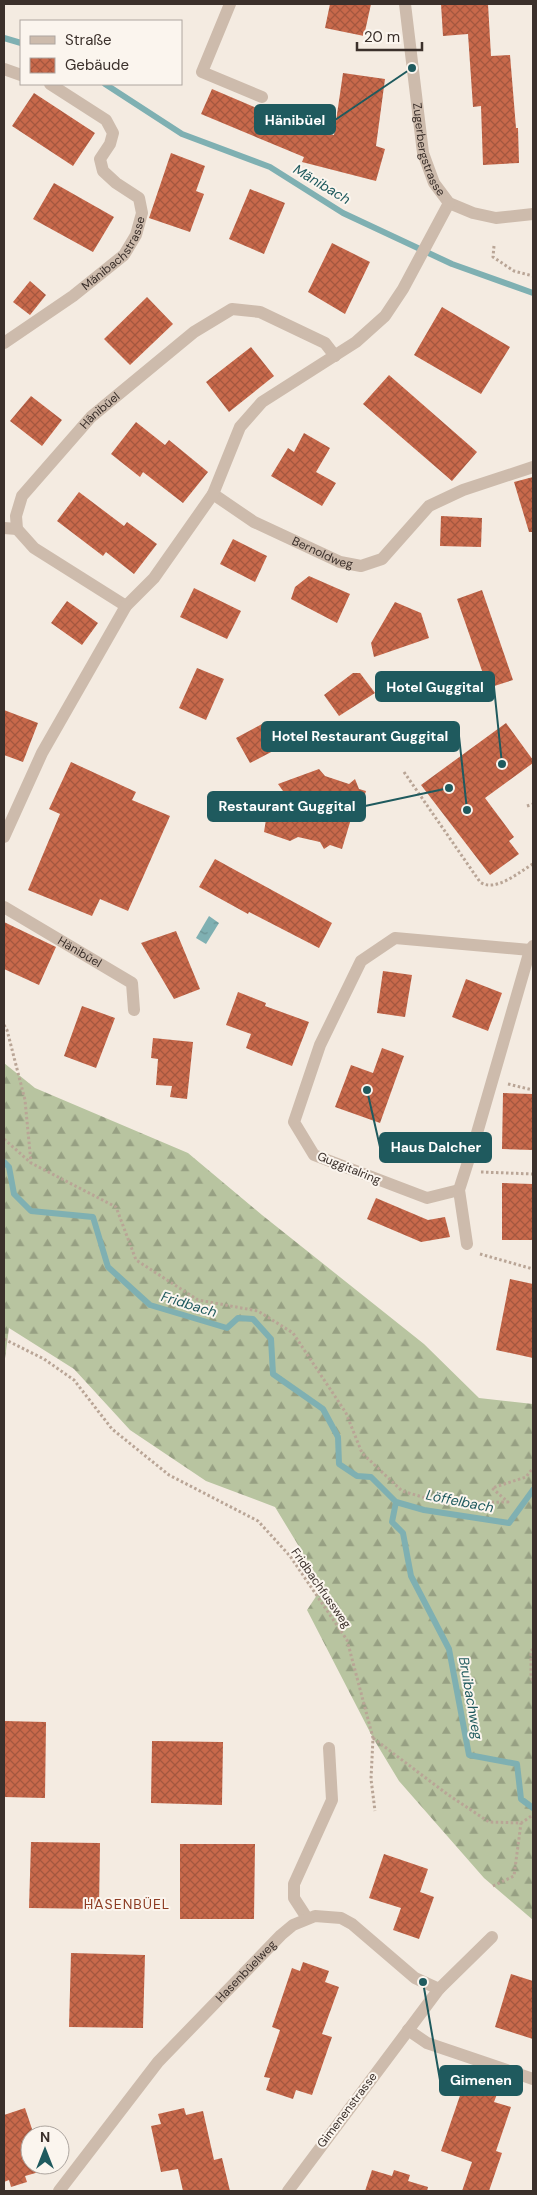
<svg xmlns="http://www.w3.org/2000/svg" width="537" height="2195" viewBox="0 0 537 2195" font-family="'DM Sans',sans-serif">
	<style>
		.forest { fill: url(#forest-firs) }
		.water { fill: url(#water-ripples) }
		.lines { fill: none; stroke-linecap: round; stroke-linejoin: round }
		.stream { stroke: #7fb0b2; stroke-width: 6 }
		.building { fill: url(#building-cross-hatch) }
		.path { stroke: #b9a596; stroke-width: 3; stroke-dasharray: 2.5 2.5; stroke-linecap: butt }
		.minor { stroke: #cdbbac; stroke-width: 12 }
		.labels { text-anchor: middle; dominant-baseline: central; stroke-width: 4; stroke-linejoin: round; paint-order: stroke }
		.street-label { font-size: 12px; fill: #3b302b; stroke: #fbf5ee }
		.water-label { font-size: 14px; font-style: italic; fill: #1f5a5e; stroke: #fbf5ee }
		.neighbourhood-label { font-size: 14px; letter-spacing: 1px; fill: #8c3b22; stroke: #fbf5ee }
		.leader { fill: none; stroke: #1f5a5e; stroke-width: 2 }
		.callout-dot { fill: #1f5a5e; stroke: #fbf5ee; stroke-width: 2 }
		.callout { fill: #1f5a5e; stroke: #1f5a5e; stroke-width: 2 }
		.callout-label { font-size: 14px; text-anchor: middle; font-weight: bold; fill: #fff }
	</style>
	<defs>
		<pattern id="forest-firs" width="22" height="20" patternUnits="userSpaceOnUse" patternTransform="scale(1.25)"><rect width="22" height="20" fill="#b8c4a0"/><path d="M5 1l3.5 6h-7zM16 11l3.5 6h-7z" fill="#97a083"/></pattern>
		<pattern id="water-ripples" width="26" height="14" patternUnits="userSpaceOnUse" patternTransform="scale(1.25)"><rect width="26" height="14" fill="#7fb0b2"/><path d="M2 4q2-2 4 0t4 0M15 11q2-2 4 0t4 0" fill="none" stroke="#699091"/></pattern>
		<pattern id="building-cross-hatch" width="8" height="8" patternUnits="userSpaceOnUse" patternTransform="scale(1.25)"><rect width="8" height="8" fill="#c8694b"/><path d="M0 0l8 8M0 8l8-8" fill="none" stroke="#a4573f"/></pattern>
	</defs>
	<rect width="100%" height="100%" fill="#f4ebe1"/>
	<path class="forest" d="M4,1063L35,1088L188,1153L262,1215L424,1344L479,1398L533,1404V1920L484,1878L399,1781L373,1738L307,1610L323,1586L275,1507L206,1481L130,1430L74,1369L9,1328L4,1366Z"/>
	<path class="water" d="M209,916L219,923L206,944L196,938Z"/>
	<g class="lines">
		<path class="stream" d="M4,38L21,43
			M105,84L182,134L270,167L343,213L452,264L533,293
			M4,1162L9,1167L14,1194L31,1211L93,1217L108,1267L150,1305L227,1328L238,1318L253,1319L271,1339L273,1374L323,1409L338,1437L339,1464L357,1476L371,1477L396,1502L424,1510L509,1523L533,1490
			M396,1502L392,1522L403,1533L411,1576L449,1649L469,1755L517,1764L521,1799L533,1808"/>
	</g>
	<path class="building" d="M330,4H371L364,36L325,28Z
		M441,4H488L491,56L510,55L516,128H518L519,163L483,165L481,106L473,107L468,34L443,36Z
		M343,73L385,79L376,146L385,149L376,181L302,162L304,157L201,114L212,89L296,125L334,135Z
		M34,93L95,133L73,166L12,126Z
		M171,153L205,166L196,191L204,194L190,232L149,218Z
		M54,183L114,217L93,252L33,219Z
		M250,189L285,203L264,254L229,239Z
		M332,243L370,262L345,314L308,292Z
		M30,281L46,295L30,315L13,302Z
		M147,297L173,324L130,365L104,339Z
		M442,307L510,347L481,394L414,355Z
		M251,347L274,376L229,412L206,382Z
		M389,375L477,452L452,481L363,404Z
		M31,396L62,420L42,446L10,421Z
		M136,422L165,445L169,440L208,472L183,503L143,472L140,477L111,454Z
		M304,433L330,448L316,472L336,483L322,506L271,476L288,448L294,452Z
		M533,477V532H529L514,482Z
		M79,492L124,526L127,522L157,544L134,574L106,552L103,556L57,521Z
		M441,516L482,518L481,547L440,546Z
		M233,539L267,556L255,582L220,564Z
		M309,576L350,594L337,623L291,599L295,587Z
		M194,588L241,611L227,639L180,617Z
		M482,590L513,680L488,688L457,599Z
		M67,601L98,623L82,645L51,623Z
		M395,602L421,613L429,638L374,657L371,643Z
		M197,668L224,679L206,720L179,708Z
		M353,673H360L375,693L339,716L324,695Z
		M4,710L38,723L23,762L4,755Z
		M264,723L277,749L250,763L236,738Z
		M506,723L533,760V763L485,798L514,837L509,841L519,854L490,875L421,785Z
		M71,762L136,792L132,800L170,816L128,911L100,899L92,916L28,890L60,814L49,809Z
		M319,769L325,776L349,784L355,779L359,789L366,791L360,810L354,809L342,849L330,845L324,849L320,842L298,837L290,841L264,832L268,807L298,812L278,784Z
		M215,859L332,923L319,948L249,912L248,914L199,887Z
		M4,922L56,947L39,985L4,969Z
		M176,931L200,989L174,999L141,943Z
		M383,971L412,975L405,1017L377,1013Z
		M466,979L502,993L488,1031L452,1017Z
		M238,992L266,1003L265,1006L309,1022L292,1066L246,1048L251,1034L226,1025Z
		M82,1006L115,1018L96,1068L64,1056Z
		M153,1038L193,1042L187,1099L170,1097L172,1086L156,1085L158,1059L151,1058Z
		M382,1048L404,1056L380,1123L335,1107L351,1065L373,1073Z
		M503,1093L533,1094V1150L502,1149Z
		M502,1183L533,1184V1240H502Z
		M376,1198L428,1220L445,1217L450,1237L421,1242L367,1219Z
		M510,1279L533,1284V1358L496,1350Z
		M4,1721L46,1722L45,1798L4,1797Z
		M152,1741L223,1742L222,1805L151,1803Z
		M31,1842L100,1843L99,1909L29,1908Z
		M180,1844H255L254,1919H180Z
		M384,1854L428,1869L420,1892L434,1897L419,1939L393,1930L401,1908L369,1898Z
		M71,1953L145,1955L143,2028L69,2027Z
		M303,1962L329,1971L325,1982L339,1987L322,2034L332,2037L312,2095L296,2090L293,2099L266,2090L270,2078L264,2077L280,2030L272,2027L292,1968L300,1971Z
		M511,1974L533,1981V2039L495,2027Z
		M466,2078L499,2089L494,2102L511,2107L496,2151L502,2153L489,2191H462L472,2162L441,2151Z
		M25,2108L34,2135H30V2165H44L46,2170L25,2176L27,2182L11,2187L9,2180L4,2182V2115Z
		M184,2108L186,2115L203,2111L214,2160L222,2158L230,2191H183L178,2169L161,2172L151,2126L161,2124L158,2114Z
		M372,2170L392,2176L394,2170L410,2175L408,2181L428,2187L427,2191H365Z"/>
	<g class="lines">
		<path class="path" d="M494,246L493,257L514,271L533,276
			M404,772L480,882C495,893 519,872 533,864
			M527,806L533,804
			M4,1025L7,1030L25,1100L31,1163
			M508,1084L533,1090
			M4,1139L31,1163L116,1207L136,1260L198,1300L258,1311L293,1333L346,1413L362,1453L402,1491L443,1503L508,1502L492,1488L526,1477L533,1468
			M481,1172L533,1174
			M480,1254L533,1269
			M4,1339L44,1359L74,1380L112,1429L169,1475L258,1521L290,1556L347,1640L373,1738L371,1779L375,1811
			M533,1649L531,1651V1678L533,1681
			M373,1738L447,1794L489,1822L521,1823L533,1815
			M493,1886L514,1876L521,1823"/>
		<g class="minor">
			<path d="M230,4L202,72L262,97"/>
			<path id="s1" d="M405,4L423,153L434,183L449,203L473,213L496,218L533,214"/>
			<path d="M4,69L21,75"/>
			<path id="s2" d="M4,343L73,296L124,255L136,235L142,213L139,198L116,183L103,171L100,159L110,144L113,133L106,120L50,84"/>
			<path id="s3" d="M213,494L254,522L340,562L361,566L382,559L429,506L463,490L533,467"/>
			<path d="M4,528L17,529"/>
			<path id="s4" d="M126,606L34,548L17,529L16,516L22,496L91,417L194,332L232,309L260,312L325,343L335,356"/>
			<path d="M4,837L42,753L126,606L154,578L213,494L240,427L262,402L356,342L385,316L403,289L449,203"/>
			<path id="s5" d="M4,907L132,983L134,1010"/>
			<path d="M459,1190L427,1198L314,1155L294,1122L320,1045L361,961L395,938L530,950"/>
			<path d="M467,1244L459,1190L475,1140L530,950L533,946"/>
			<path d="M307,1918L294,1898V1884L332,1800L329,1748"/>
			<path d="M439,1989L492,1937"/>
			<path d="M408,2030L427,2043L533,2079"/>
			<path id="s6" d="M59,2191L158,2062L281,1935L293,1925L315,1916L341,1918L352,1924L415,1978L439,1989L288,2191"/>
		</g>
	</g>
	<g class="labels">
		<g class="street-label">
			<text stroke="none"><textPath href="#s1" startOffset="148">Zugerbergstrasse</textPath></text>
			<text stroke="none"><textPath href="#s2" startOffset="144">Mänibachstrasse</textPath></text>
			<text stroke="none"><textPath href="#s4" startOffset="284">Hänibüel</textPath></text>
			<text stroke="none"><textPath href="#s3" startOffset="125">Bernoldweg</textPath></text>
			<text stroke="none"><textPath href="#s5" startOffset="88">Hänibüel</textPath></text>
			<text transform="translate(349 1168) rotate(22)">Guggitalring</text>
			<text transform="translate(321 1588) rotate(55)">Fridbachfussweg</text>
			<text stroke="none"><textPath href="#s6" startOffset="289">Hasenbüelweg</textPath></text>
			<text transform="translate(347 2110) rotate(-53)">Gimenenstrasse</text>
		</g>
		<g class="water-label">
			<text transform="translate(322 184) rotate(31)">Mänibach</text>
			<text transform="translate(189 1304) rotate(17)">Fridbach</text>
			<text transform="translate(460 1501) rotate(11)">Löffelbach</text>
			<text transform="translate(471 1698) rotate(80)">Bruibachweg</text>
		</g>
		<g class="neighbourhood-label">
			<text x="127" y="1904">HASENBÜEL</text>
		</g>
	</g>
	<path class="leader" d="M412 68L335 120M502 764L494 687M467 810L459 736M449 788L365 806M367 1090L380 1147M423 1982L440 2080"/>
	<g class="callout-dot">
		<circle cx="412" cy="68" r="5"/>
		<circle cx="502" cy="764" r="5"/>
		<circle cx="467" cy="810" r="5"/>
		<circle cx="449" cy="788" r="5"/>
		<circle cx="367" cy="1090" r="5"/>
		<circle cx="423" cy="1982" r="5"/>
	</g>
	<g class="callout">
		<rect x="255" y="105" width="80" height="29" rx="5"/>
		<rect x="376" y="672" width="118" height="29" rx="5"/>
		<rect x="262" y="722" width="197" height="29" rx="5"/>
		<rect x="208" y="792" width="157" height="29" rx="5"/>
		<rect x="380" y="1133" width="111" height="29" rx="5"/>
		<rect x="440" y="2066" width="82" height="29" rx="5"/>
	</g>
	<g class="callout-label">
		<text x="295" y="125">Hänibüel</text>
		<text x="435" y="692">Hotel Guggital</text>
		<text x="360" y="741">Hotel Restaurant Guggital</text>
		<text x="287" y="811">Restaurant Guggital</text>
		<text x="436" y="1152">Haus Dalcher</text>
		<text x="481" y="2085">Gimenen</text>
	</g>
	<rect width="537" height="2195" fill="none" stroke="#3b302b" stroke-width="10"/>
	<rect x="20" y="20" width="162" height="65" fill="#fbf5ee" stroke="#aea6a0"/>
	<rect x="30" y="36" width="25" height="8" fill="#cdbbac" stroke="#aea6a0"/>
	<text x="65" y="45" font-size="15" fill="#3b302b">Straße</text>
	<rect x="30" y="58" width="25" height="15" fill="url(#building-cross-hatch)" stroke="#aea6a0"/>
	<text x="65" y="70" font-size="15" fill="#3b302b">Gebäude</text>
	<g transform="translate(45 2150)"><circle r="24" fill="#fbf5ee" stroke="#aea6a0"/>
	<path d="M0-4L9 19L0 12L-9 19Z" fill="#1f5a5e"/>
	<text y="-8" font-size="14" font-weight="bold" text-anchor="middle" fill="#3b302b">N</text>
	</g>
	<path d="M357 42v8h65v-8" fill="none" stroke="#3b302b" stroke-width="2.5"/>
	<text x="364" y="42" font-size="15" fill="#3b302b" stroke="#fbf5ee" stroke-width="4" paint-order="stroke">20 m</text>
</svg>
